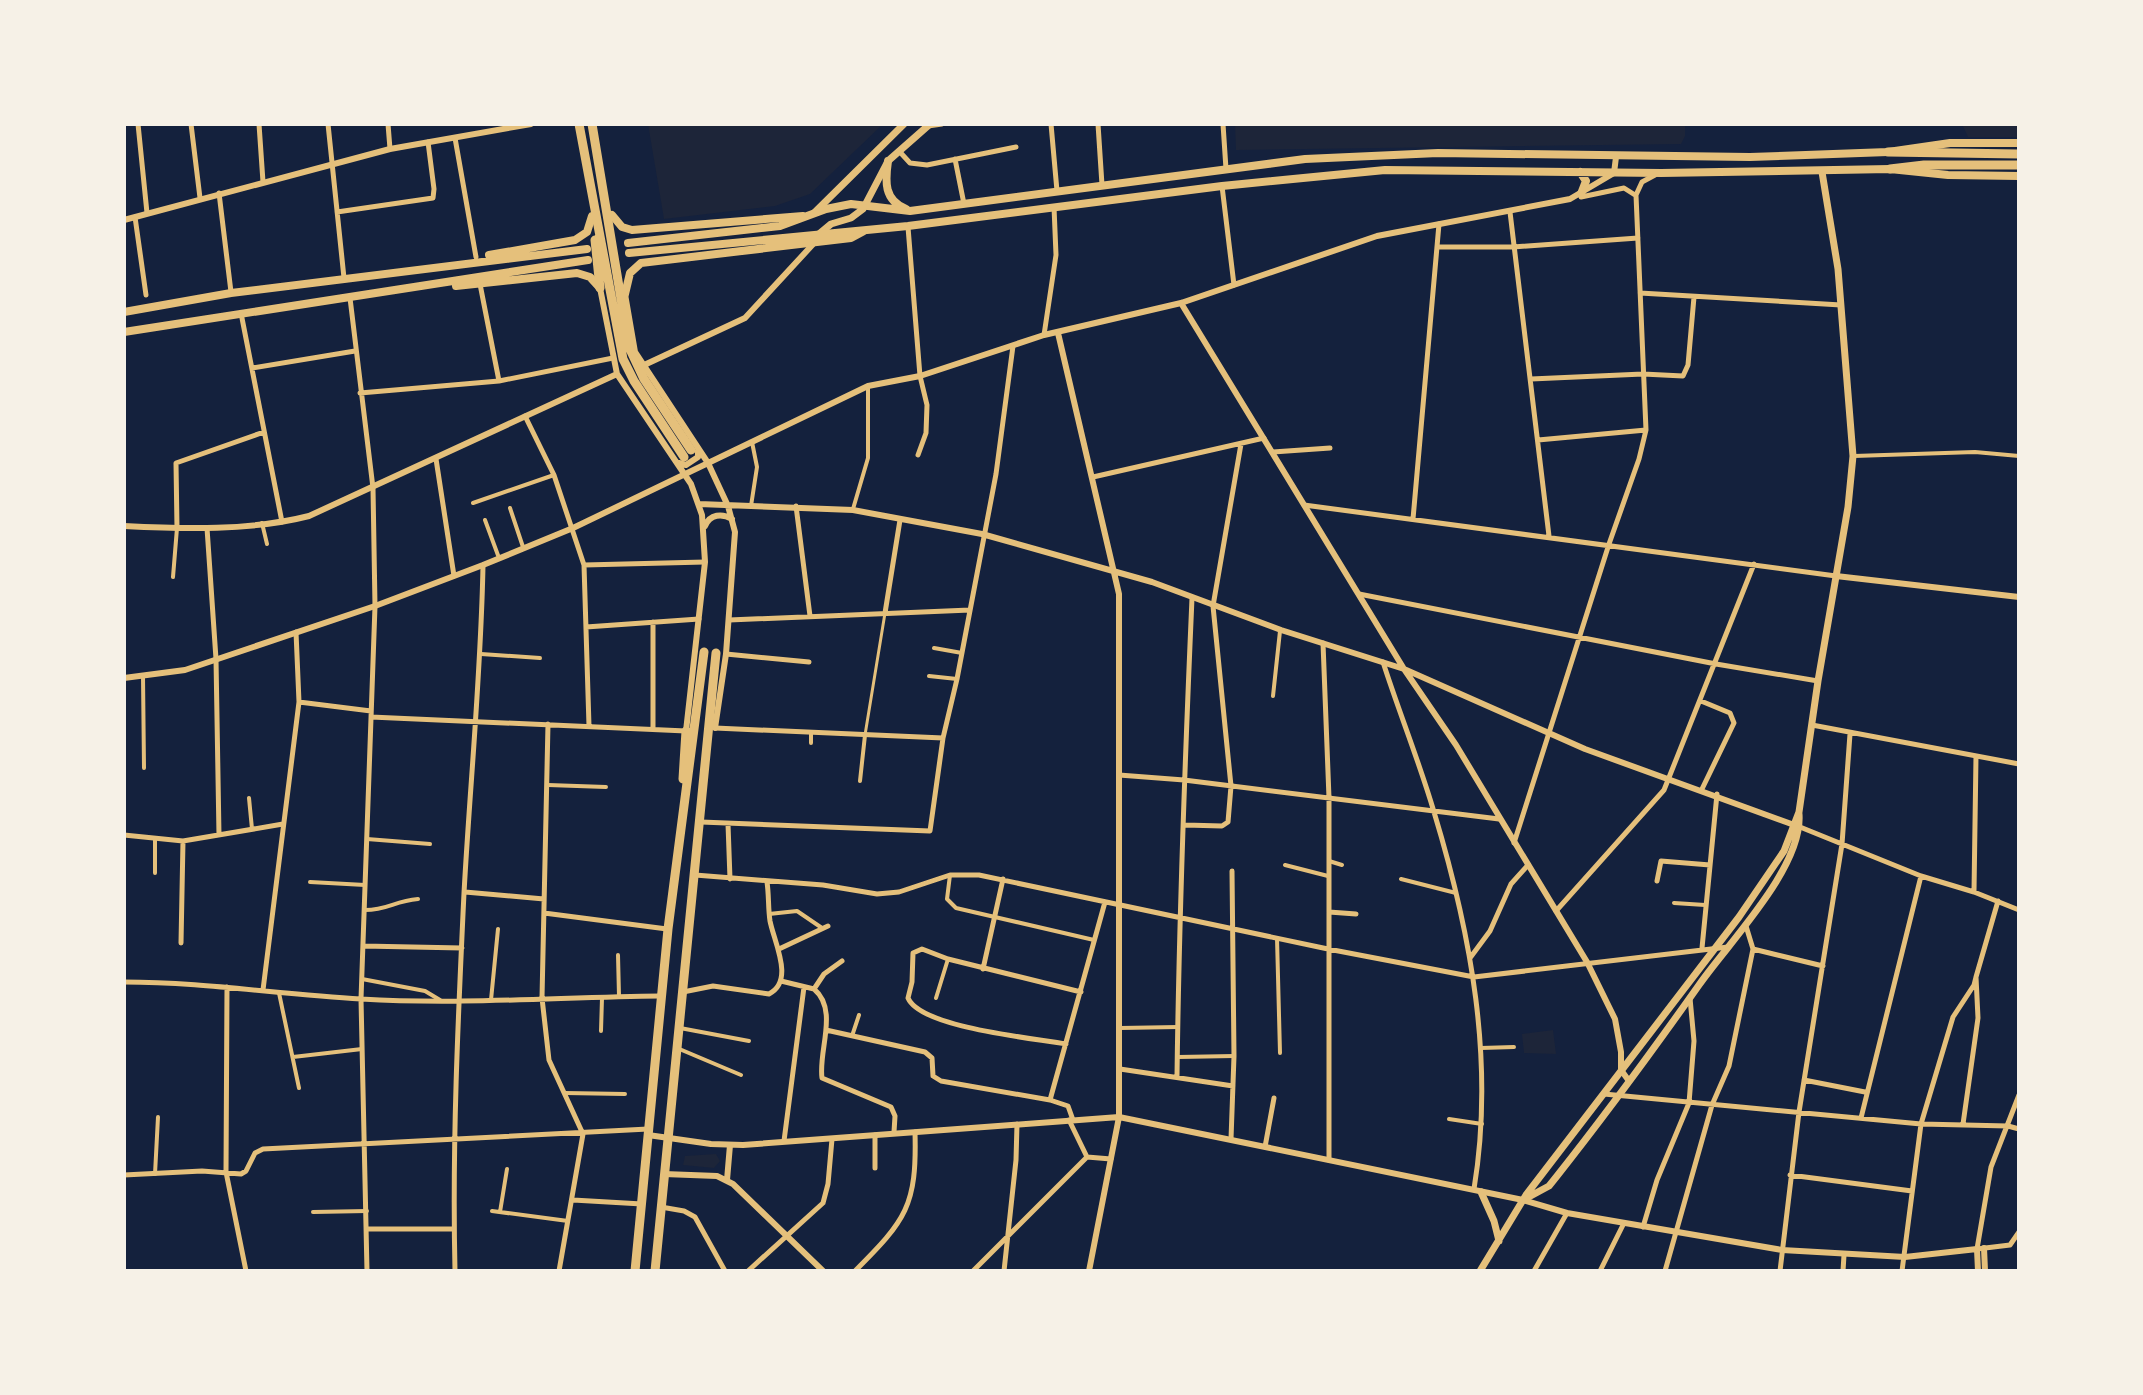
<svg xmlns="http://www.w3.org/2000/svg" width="2143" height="1395" viewBox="0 0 2143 1395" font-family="Poppins,sans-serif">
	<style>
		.green { fill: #1d2539 }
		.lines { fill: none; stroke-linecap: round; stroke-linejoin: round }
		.service { stroke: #e5c07b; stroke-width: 3 }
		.pedestrian { stroke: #e5c07b; stroke-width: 4 }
		.minor { stroke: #e5c07b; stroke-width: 5 }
		.tertiary { stroke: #e5c07b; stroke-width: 6 }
		.secondary { stroke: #e5c07b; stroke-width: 7 }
		.primary { stroke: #e5c07b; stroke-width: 8 }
		.trunk { stroke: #e5c07b; stroke-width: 9 }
	</style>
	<rect width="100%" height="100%" fill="#14213d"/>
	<path class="green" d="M648,124H883L810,194L775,206L664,219Z
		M1235,124H1685V136L1681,144L1236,150Z
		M1962,124H2019V137H1968Z
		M1553,1030L1556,1054L1524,1053L1522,1034Z
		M716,1154L720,1161L714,1168L683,1165L685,1156Z"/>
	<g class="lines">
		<path class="service" d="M865,735L885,613"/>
		<path class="pedestrian" d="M1854,456L1975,452L2019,456
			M473,503L554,475
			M751,506L757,467L752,442
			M510,508L523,547
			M853,509L868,458V386
			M485,520L499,558
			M262,523L267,544
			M173,577L177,528
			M934,648L962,653
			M481,654L540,658
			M143,676L144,768
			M929,676L957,679
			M1273,696L1280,631
			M811,743V732
			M860,781L865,735
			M548,785L606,787
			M249,798L252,829
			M155,838V873
			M367,839L430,844
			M1329,861L1342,865
			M1285,865L1328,876
			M950,875L947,899L956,908L1094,940
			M1401,879L1456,893
			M310,882L365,885
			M1674,903L1705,905
			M365,910C388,910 394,901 418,899
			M769,914L797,911L822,928
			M1277,938L1280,1053
			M618,955L619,996
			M362,979L425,991L440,1000
			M279,993L299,1088
			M936,998L948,959
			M491,1000L498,929
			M680,1028L749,1041
			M1120,1028L1178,1027
			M601,1031L602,998
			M852,1036L859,1015
			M677,1048L741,1075
			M1481,1048L1514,1047
			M293,1057L362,1049
			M1178,1057L1234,1056
			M565,1093L625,1094
			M1449,1119L1482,1124
			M155,1174L158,1117
			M492,1211L568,1221
			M313,1212L367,1211
			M500,1212L507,1169"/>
		<path class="minor" d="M138,124L147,213
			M191,124L200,198
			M259,124L263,182
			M328,124L344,278
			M388,124L390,149
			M1051,124L1057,191
			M1098,124L1102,185
			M1223,124L1226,169
			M928,126L942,124
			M455,138L476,257
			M899,151L910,163L927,165L1016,147
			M955,159L964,204
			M1222,186L1234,285
			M219,193L231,292
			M1581,197L1624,188L1635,195
			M337,212L433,198L434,189L428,142
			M1510,212L1549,536
			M135,217L146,295
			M908,227L920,376L927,405L926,433L918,455
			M1437,247H1513L1638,238
			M480,284L499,381
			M1640,293L1841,305
			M350,298L373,488L375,606L361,999L367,1271
			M241,313L282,522
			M1044,335L1056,255L1054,207
			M252,368L355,351
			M1531,379L1643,374L1683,376L1688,365L1694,297
			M360,393L499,381L613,358
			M525,416L554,475L584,565L589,726
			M1538,440L1646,430
			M1273,452L1330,448
			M436,459L454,576
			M1093,477L1264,438
			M1304,505L1836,576
			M796,506L810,616
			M1413,519L1439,224
			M177,528L176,463L264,432
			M207,528L216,659L219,835
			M584,565L705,562
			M1359,594L1716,664L1818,681
			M885,613L900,520
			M729,620L970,610
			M653,622V728
			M586,627L699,619
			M1323,643L1329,798V1160
			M726,654L809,662
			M1383,662C1399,712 1419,761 1434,812C1471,934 1495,1062 1474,1189
			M1701,701L1730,713L1734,723L1702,789
			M299,702L371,711
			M371,717L686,731
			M548,724L542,998L549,1060L583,1134L559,1271
			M1812,725L2019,764
			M715,728L943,738
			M1119,775L1184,780L1499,819
			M701,822L930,831L943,738L957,679L996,474L1013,346
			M728,824L730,879
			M1185,825L1222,826L1228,822L1231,786L1213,606L1241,444
			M1800,827L1921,876L1974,892L2019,910
			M124,835L183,841L283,824
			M1514,843L1609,544L1639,459L1646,430L1636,195L1642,182L1655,175
			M695,875L823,885L877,894L899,892L950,875H979L1328,949L1474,977L1728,947
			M1657,881L1661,861L1710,865
			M465,892L544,899
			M1974,892L1976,756
			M1556,911L1664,790L1754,564
			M1329,912L1356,914
			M544,913L667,929
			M181,943L183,841
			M363,946L462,948
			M1702,948L1717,794
			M779,949L828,926
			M1753,949L1823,966
			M1470,958L1490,931L1511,884L1528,865
			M983,969L1003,879
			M781,981L814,989C839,1010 818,1051 822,1078L891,1107L895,1116L894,1132
			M124,982C204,982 282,995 361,999C461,1005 561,997 660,996
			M227,987L226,1172L246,1271
			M814,989L824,974L842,961
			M263,990L299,702L296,632
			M683,992L713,986L769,994C795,981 774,942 770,921C768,908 769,895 767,882
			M826,1030L925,1052L932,1058L933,1076L941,1081L1050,1100
			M1066,1044C1034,1038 921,1028 908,998L912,982L913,953L922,949L948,959L1081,992
			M1120,1069L1233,1086
			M1177,1076C1179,917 1185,758 1192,598
			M1804,1080L1865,1092
			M1604,1094L1921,1124L2008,1126L2019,1129
			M2019,1095L1991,1167L1977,1249L2010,1245L2019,1232
			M1861,1118L1921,876
			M1069,1120L1087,1157
			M1073,1120L1068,1106L1050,1100L1105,902
			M1963,1124L1978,1018L1976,977L1998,901
			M875,1135V1168
			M1231,1139L1234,1056L1232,871
			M784,1141L804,987
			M1265,1147L1274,1098
			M124,1175L202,1171L241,1174L246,1171L255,1153L263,1149L648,1129
			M1790,1175L1912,1191
			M573,1200L642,1204
			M661,1207L684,1211L695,1217L725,1271
			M1643,1227L1657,1180L1689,1103L1694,1041L1690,998
			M367,1229H454
			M455,1271C452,1145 458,1019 464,893C470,784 481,675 483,565
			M748,1271L823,1203L828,1184L832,1139
			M855,1271C906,1220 917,1206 915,1132
			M973,1271L1087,1157L1111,1159
			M1004,1271L1016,1160L1017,1124
			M1534,1271L1567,1213
			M1600,1271L1624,1223
			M1665,1271L1712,1105L1729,1066L1753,949L1746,926
			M1780,1271L1799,1112L1842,844L1850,734
			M1843,1271L1844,1255
			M1902,1271L1921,1124L1953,1017L1974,985L1976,977"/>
		<path class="tertiary" d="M124,220L390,149L531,124
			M600,288L617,374L691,484L702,515L705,562L686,731
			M625,294L635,352L708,463L728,506L735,532L726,654L715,728
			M1181,303L1404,669L1456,745L1587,962L1615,1019L1621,1052V1070L1629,1081
			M1058,333L1119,594V1117L1089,1271
			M642,366L745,318L815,242
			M679,463L686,465L698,457V450
			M699,504L853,510L982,534L1152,582L1281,630L1404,669L1585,749L1797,826
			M124,526C184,529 250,531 309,516L617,374
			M705,526C710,514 722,513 732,519
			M1836,576L2019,597
			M124,678L185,670L375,606L483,565L573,528L868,386L920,376L1044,335L1181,303L1377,236L1570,199L1614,173L1616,157
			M648,1135L711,1144L743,1145L1119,1117L1523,1200L1567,1213L1782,1250L1905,1257L1977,1249L1978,1271
			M664,1174L717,1176L733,1184L823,1271
			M727,1180L730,1145
			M1984,1248L1985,1271"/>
		<path class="secondary" d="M815,212L904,124
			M819,234L831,224L851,218L863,209L888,161L930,124
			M1481,1192L1494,1221L1499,1241
			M1525,1199L1549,1186L1557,1176C1606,1114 1653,1050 1699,985C1728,943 1803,868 1799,814
			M1480,1271L1526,1195L1739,917L1784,851L1799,812L1818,681L1848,507L1853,456L1838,269L1822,172"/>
		<path class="primary" d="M888,161C885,182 884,200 906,209
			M1580,172L1586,181L1581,194
			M612,215L622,227L632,230L803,216
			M628,243L780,226L826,209L851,204L910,211L1305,159L1438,153L1750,157L1888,152L1950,143H2019
			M629,253L908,226L1222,186L1385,170L1661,173L1890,169L1948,175L2019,176
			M489,255L575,240L587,232L592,216
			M456,286L577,273L590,277L600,288
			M625,294L630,273L641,263L851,238L864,231
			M124,312L231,293L587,249
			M124,332L588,260"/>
		<path class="trunk" d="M579,124L623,359L634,381L684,457
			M592,124L629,347L644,379L691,450
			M1888,152L2019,154
			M1890,169L1924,165H2019
			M595,240L600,288
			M683,779L686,731
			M635,1271L668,929L704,652
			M655,1271L716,653"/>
	</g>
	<rect width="2143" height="1395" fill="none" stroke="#f6f1e7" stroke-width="252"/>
</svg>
